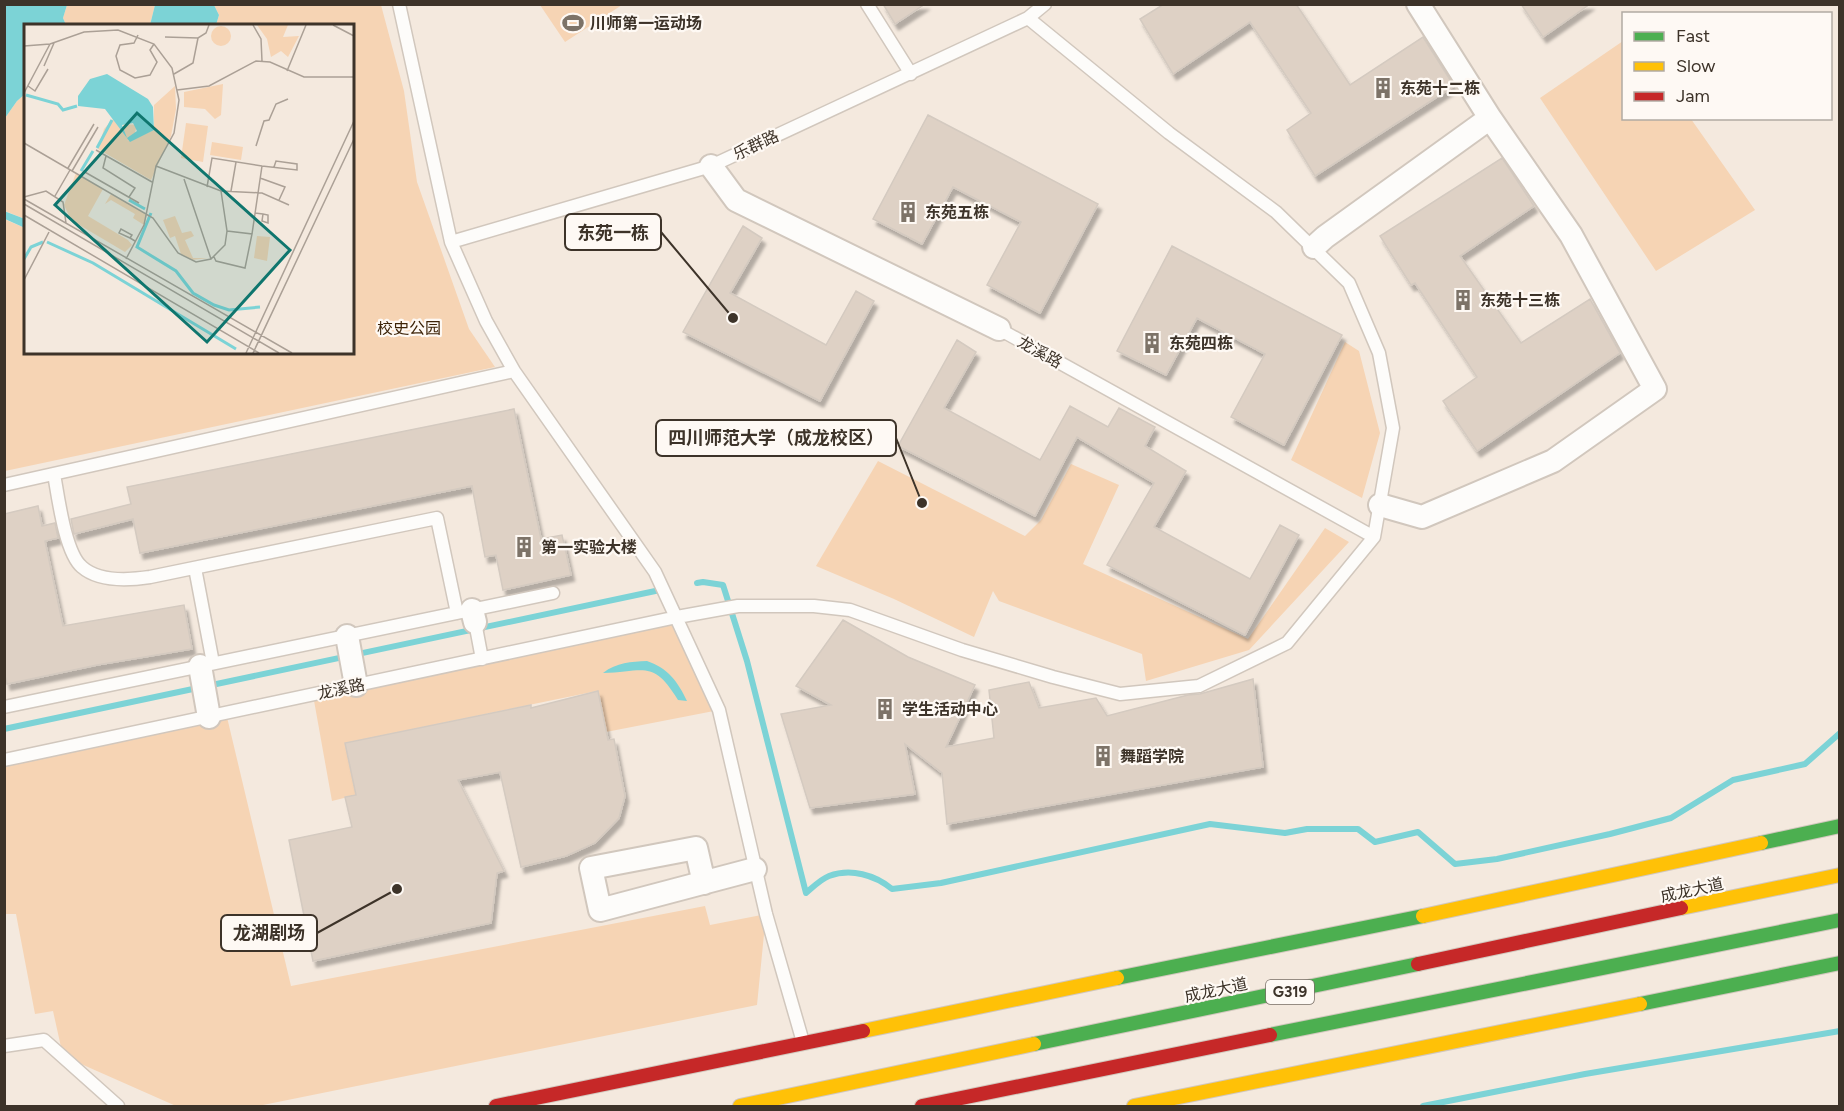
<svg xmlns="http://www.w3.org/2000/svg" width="1844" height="1111" viewBox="0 0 1844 1111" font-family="Figtree,'Noto Sans SC',sans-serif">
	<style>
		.green { fill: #f6d4b4 }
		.water { fill: #7cd3d6 }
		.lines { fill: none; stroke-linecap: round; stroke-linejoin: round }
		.stream { stroke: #7cd3d6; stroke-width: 6 }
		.building { fill: #ded1c5; stroke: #d4cac0; stroke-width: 1.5; filter: url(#shadow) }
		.lane-casing { stroke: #d1c7bd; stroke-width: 15 }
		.street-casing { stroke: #d1c7bd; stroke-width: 26 }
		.fast-casing { stroke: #d1c7bd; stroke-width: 16 }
		.slow-casing { stroke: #d1c7bd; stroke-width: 16 }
		.jam-casing { stroke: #d1c7bd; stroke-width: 16 }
		.lane { stroke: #fdfcfa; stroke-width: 12 }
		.street { stroke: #fdfcfa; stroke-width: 22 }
		.fast { stroke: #4caf50; stroke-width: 14 }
		.slow { stroke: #ffc107; stroke-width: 14 }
		.jam { stroke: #c62828; stroke-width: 14 }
		.labels { text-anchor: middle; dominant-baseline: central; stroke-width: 4.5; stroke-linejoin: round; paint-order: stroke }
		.shield { fill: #fef9f4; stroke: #776e66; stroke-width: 1.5 }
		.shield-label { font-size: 15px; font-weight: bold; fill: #3d3329 }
		.poi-label { font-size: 16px; font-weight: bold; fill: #3d3329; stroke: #fef9f4; text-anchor: start }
		.street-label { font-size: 16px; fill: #3d3329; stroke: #fef9f4 }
		.park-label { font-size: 16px; fill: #3d2307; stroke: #fef9f4 }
		.inset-river { fill: none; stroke: #7cd3d6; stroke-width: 3 }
		.inset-road { fill: none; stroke: #aba096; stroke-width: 1.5 }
		.view { fill: #0f766e; fill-opacity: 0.15; stroke: #0f766e; stroke-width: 3 }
		.inset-edge { fill: none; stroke: #3d3329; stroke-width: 3 }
		.leader { fill: none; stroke: #3d3329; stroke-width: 2 }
		.callout-dot { fill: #3d3329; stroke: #fef9f4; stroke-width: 2 }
		.callout { fill: #fef9f4; stroke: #3d3329; stroke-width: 2 }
		.callout-label { font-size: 18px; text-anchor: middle; font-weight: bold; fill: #3d3329 }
	</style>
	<defs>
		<filter id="shadow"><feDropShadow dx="3.5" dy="6" stdDeviation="1.5" flood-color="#0004"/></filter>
	</defs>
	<rect width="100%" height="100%" fill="#f4e9de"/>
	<path class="green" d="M67,5H155L150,25H66L63,18Z
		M214,5H381L404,91L417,182L469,329L495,367L5,471L4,219L25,228L26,352H352V26L216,25L219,15Z
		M540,5H622L565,42Z
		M1623,41L1624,118L1691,119L1755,210L1656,271L1540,98Z
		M25,94V219L5,211V118L17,101Z
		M1345,342L1359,351L1380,433L1362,498L1291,460Z
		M878,461L1025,536L1041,520L1071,464L1119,485L1083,564L1248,639L1325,528L1349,542L1249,650L1146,681L1142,654L999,601L993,591L974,637L894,599L816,566Z
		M677,617L719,710L606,732L597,691L345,743L356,795L332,801L313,695Z
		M226,713L291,986L705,906L710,925L766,914L757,1005L258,1106H176L63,1056L53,1011L35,1014L16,914H5L4,760Z"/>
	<path class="water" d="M5,4L67,5L63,18L66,25L26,26L25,94L17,101L5,118Z
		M155,5H214L219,15L216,25H150Z
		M4,211L25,219V228L5,219Z
		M647,661C668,668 678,682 687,701L678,700C653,659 645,672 603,673C617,662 631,662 647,661Z"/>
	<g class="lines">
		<path class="stream" d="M697,583L703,582L723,585L747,661L806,893C813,887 821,879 829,876C851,868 875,875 892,889L941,883L1210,824L1285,833L1307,829H1358L1375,842L1418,832L1455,864L1497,859L1610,834L1671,818L1733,780L1805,764L1840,733
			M4,729L660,590
			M1423,1106L1585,1074L1840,1031"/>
	</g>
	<path class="building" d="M883,4H925L895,24Z
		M1164,4H1296L1350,85L1423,37L1454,86L1315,176L1287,130L1311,113L1250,22L1173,74L1140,19Z
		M1521,4H1590L1543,37Z
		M928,115L1098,204L1040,313L987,285L1021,222L953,187L922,244L873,219Z
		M1502,158L1534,206L1460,256L1521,343L1590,299L1620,353L1477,451L1443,401L1477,377L1415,283L1411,285L1380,236Z
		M743,226L762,238L730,293L826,345L856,291L874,301L820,401L683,332Z
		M1172,246L1342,335L1284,445L1231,417L1265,354L1197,318L1166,375L1117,351Z
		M957,340L976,352L944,408L1040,460L1070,406L1108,427L1119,408L1155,427L1145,446L1186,471L1154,527L1250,579L1280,525L1299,535L1245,635L1107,565L1154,483L1077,437L1035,516L898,446Z
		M514,409L541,539L562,535L571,575L503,590L496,555L485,557L472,486L140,553L133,519L74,534L71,519L131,504L127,487Z
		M38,506L42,526L55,523L58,538L45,541L63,626L184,605L192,649L97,665L7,684L4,672V514Z
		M843,620L908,657L975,685L946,747L994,738L989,690L1029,682L1039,708L1096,698L1107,716L1188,695L1200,694L1253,679L1263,767L947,824L942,773L905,744L915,794L810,808L781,714L831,705L796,686Z
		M598,691L608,740L614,739L625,796L619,818L595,843L566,856L521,867L500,772L458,780L504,871L497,873L491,923L313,961L289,840L352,827L345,797L356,795L345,743L531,705V708Z"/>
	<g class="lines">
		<defs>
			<path id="lane" d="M399,4L451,242L486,321L514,371L655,572L719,710L766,914L803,1042
				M867,4L911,74
				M451,242L711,166L1028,18L1045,4
				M999,329L1374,537
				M54,474C58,496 65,553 82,567C99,582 130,580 150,577L437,518L457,613
				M4,485L514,371
				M195,568L213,663
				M475,622L482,659
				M4,707L553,593
				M4,760L677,617L738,606H814L850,610L962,650L1053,677L1120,694L1199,686L1287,643L1374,537L1393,428L1379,353L1349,283L1276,212L1169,133L1028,18
				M4,1046L44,1040L118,1106"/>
			<path id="street" d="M1418,4L1490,118
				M711,166L736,200L999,329
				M1314,247L1325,237L1490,118L1571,235L1655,389L1553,461L1422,517L1380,505
				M472,610L475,622
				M347,636L356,685
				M200,666L209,717
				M704,883L696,848L591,868L600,910L755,869"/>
			<path id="fast" d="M1761,843L1840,826
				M1117,978L1423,916
				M1640,1004L1840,963
				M1270,1035L1840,920
				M1034,1044L1418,964"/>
			<path id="slow" d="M1681,908L1840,875
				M1423,916L1761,843
				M863,1031L1117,978
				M740,1106L1034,1044
				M1134,1106L1640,1004"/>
			<path id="jam" d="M1418,964L1681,908
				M496,1106L863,1031
				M922,1106L1270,1035"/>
		</defs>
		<use href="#lane" class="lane-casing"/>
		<use href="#street" class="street-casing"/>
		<use href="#fast" class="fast-casing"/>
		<use href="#slow" class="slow-casing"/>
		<use href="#jam" class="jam-casing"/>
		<use href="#lane" class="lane"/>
		<use href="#street" class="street"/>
		<use href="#fast" class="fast"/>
		<use href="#slow" class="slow"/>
		<use href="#jam" class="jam"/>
	</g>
	<defs>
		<symbol id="stadium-bare" viewBox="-9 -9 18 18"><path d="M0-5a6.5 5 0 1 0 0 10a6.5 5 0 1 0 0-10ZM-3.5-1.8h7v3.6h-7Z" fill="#7d7368" stroke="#fef9f4" stroke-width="2.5" paint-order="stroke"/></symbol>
		<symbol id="building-bare" viewBox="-9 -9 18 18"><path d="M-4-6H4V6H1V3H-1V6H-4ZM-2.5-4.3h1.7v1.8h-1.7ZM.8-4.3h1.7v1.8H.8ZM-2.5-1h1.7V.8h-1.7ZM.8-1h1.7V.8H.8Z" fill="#7d7368" stroke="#fef9f4" stroke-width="2.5" paint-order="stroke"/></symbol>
	</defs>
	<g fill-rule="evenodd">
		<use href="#stadium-bare" x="558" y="8" width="30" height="30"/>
		<use href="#building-bare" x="1368" y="73" width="30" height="30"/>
		<use href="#building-bare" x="893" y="197" width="30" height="30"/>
		<use href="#building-bare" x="1448" y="285" width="30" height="30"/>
		<use href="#building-bare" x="1137" y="328" width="30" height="30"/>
		<use href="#building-bare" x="509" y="532" width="30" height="30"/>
		<use href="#building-bare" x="870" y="694" width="30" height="30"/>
		<use href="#building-bare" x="1088" y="741" width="30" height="30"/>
	</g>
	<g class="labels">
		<rect class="shield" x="1266" y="980" width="48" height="24" rx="4.5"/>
		<g class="shield-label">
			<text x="1290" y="992">G319</text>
		</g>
		<g class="poi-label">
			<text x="590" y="23">川师第一运动场</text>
			<text x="1400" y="88">东苑十二栋</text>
			<text x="925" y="212">东苑五栋</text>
			<text x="1480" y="300">东苑十三栋</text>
			<text x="1169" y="343">东苑四栋</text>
			<text x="541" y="547">第一实验大楼</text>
			<text x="902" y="709">学生活动中心</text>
			<text x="1120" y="756">舞蹈学院</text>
		</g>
		<g class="street-label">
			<text transform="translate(756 145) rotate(-25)">乐群路</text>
			<text transform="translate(1040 352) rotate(29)">龙溪路</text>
			<text transform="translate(341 689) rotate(-12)">龙溪路</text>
			<text transform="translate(1692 890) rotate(-12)">成龙大道</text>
			<text transform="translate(1216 990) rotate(-12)">成龙大道</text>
		</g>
		<g class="park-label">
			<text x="409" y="328">校史公园</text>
		</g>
	</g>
	<g transform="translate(24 24)">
		<rect width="330" height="330" fill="#f4e9de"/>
		<path d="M233,1H264L259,13L275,12L264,33L257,27L247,33L243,15ZM187 12a10 10 0 1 1 20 0a10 10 0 1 1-20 0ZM199,60L197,91L191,95L181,85L160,83V68ZM151,62L152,85L147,112L127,156L74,125L80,105L89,95L97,105L100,100L113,101L110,112L103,117L130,106V81ZM162,99L184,102L179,138L157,134ZM188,118L219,123L217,136L186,131ZM52,149L79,165L64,192L104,216L108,221L101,228L47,196L40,181ZM87,170L123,190L120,201L109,194L111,190L87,176L81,180ZM151,192L158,209L167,207L170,212L161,216L169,234H184L168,236L157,230L151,212L146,214L139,196ZM233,212L246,213L243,237L230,234Z" fill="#f6d4b4"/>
		<path d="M83,50L124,75L129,83L130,106L106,118L81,85L54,82V72L66,55ZM109,99L113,107L103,114L98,101Z" fill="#7cd3d6" fill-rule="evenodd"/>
		<path class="inset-river" d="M2,71L34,80L39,86L53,82M73,124L88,96M57,147L69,127M105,176L121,185M127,189L113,223L152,247L169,269L190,281L205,286L236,283M23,218L69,239L212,325M0,235L7,223L19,218"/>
		<path class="inset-road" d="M229,1L237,15L238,37M309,1L330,12M114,11L110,19L96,21L92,32L96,46L111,54L126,51L133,38L126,26L130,20M141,13L174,14L182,9L185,1M0,22L26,20L60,8L94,6L130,20L148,44L155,76L150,109L132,142L120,201L102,235M20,42L30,19M263,47L282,1M150,50L169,39L174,14M4,62L11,67L24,45M153,66L185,62L232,37L246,38L280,53H330M0,69L26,20M0,119L129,194L154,229L172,238L187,235L201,221L203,207L197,167M232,122L240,97L245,96L252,80L264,75M72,126L128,158M82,132L79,144L111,164L105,173M132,142L197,167L238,169L265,181M44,144L70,100M48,147L74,103M59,147L115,179M236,154L261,163L255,176M160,155L187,235M183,163L188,134L238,142L273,146V140L252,137L250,143M207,167L212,138M31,172L46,146M0,173L22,167L39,178L42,199M0,175L268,329M0,180L255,329M231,189L239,190L244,191V199L238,197L239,190M0,191L235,329M228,210L238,142M106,214L108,211L97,205L95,209L106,214L111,217M190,233L192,237L221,244L228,210L203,207M0,256L25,208M222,329L330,97M229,329L330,115"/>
		<path class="view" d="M113,89L266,226L183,318L31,181Z"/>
		<rect width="330" height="330" class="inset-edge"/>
	</g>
	<path class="leader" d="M733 318L661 232M922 503L896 438M397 889L317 933"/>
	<g class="callout-dot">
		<circle cx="733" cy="318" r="6"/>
		<circle cx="922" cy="503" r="6"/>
		<circle cx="397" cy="889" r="6"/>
	</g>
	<g class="callout">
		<rect x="565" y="214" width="96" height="36" rx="6"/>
		<rect x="656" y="420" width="240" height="36" rx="6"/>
		<rect x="221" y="915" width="96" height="36" rx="6"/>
	</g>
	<g class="callout-label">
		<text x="613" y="239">东苑一栋</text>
		<text x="776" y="444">四川师范大学（成龙校区）</text>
		<text x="269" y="939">龙湖剧场</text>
	</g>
	<rect width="1844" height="1111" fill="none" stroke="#3d3329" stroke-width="12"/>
	<rect x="1622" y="12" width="210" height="108" fill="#fef9f4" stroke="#b1aaa3" stroke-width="1.5"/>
	<rect x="1634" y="32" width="30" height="9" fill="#4caf50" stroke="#b1aaa3" stroke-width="1.5"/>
	<text x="1676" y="42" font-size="18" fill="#3d3329">Fast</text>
	<rect x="1634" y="62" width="30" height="9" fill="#ffc107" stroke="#b1aaa3" stroke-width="1.5"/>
	<text x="1676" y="72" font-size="18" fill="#3d3329">Slow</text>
	<rect x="1634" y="92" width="30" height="9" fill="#c62828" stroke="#b1aaa3" stroke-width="1.5"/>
	<text x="1676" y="102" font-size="18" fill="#3d3329">Jam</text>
</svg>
